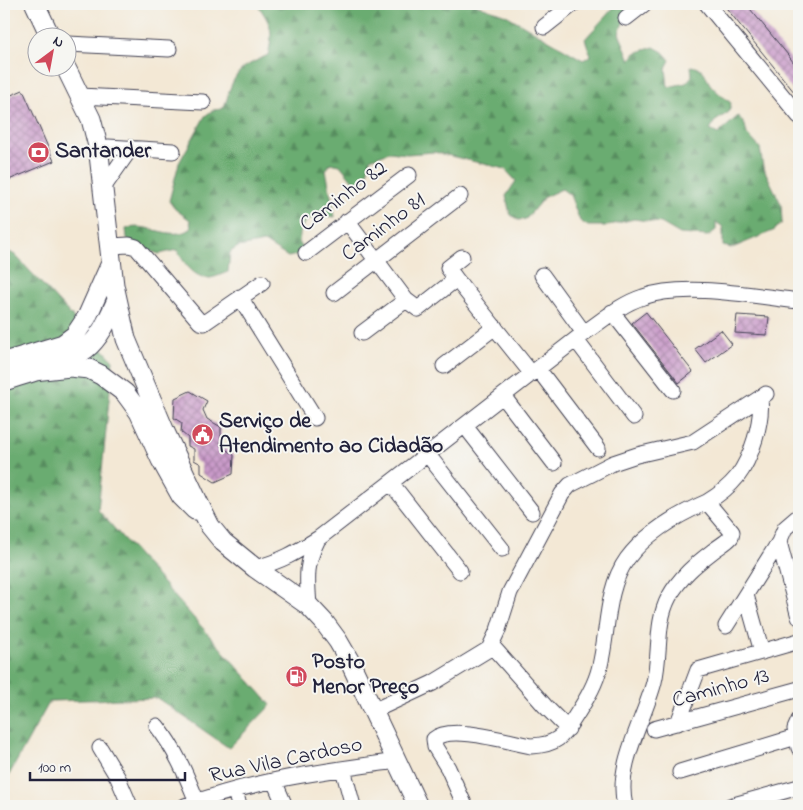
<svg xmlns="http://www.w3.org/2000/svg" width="803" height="810" viewBox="0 0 803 810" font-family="'Indie Flower',sans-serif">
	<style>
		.forest { fill: url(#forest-firs); stroke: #466756 }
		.building { fill: url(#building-cross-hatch) }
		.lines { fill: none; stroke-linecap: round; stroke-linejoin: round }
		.minor-casing { stroke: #414052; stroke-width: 17 }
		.major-casing { stroke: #414052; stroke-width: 21 }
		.minor { stroke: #fff; stroke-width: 15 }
		.major { stroke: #fff; stroke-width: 19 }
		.labels { text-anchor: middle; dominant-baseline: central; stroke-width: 4; stroke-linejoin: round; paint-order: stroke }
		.poi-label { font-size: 22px; font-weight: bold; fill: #22223b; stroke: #f6f6f2; text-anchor: start }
		.street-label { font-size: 22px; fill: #22223b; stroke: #f6f6f2 }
	</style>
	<defs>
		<pattern id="forest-firs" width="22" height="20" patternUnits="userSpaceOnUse" patternTransform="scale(1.25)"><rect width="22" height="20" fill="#6aac71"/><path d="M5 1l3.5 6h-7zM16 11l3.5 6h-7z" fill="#578c5e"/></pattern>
		<pattern id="building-cross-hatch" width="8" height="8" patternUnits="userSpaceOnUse" patternTransform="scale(1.25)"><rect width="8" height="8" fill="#c99ac9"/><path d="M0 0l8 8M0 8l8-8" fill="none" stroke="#a37da4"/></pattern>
	</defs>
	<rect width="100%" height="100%" fill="#f6f6f2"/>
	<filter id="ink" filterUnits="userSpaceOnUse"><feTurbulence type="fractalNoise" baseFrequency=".02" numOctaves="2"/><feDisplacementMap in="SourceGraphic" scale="10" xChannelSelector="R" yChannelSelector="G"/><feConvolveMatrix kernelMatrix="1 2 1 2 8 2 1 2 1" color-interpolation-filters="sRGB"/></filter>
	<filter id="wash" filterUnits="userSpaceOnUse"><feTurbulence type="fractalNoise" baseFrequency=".0096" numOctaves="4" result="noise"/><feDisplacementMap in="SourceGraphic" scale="20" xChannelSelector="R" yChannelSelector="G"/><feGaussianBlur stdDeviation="1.12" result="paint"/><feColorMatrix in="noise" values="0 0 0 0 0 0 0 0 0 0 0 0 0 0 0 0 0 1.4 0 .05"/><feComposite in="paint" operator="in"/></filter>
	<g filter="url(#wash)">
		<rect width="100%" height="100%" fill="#f3e8d5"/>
		<path class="forest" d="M257,4H475L506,15L583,60L591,56L585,39L616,5L625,6L626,15L619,33L630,60L635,53L654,47L663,52L670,60L666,68L668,87L686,83L692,76L691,66C707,69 703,73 710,84C715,91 724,97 731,103L729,112L714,122L710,130L718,134L738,116L745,125L747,134L760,148L763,167L781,204L782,223L775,230L732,248L723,246V227L716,222V230L708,236L680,234L661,223L634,219L605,226H588L580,221L570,195L562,189L544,197L526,219L518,220L510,214L506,196L516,181L505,169L434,152L407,154L389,152L370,159L367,175L362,182L353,181L340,165L330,163L326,170L335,217C325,215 309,216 303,225C300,229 300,236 299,242L304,250L297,255L288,257L264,242L238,247L230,252L228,272C222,274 214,278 209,278C193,278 183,261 177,250L159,254L132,245L127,238L126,229C148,221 168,242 191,229L190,220L175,209L169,201L179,163L205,116L213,110L222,109C227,102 227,98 229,91C238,67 246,66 268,55C274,30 271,24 257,4Z
			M4,249L15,255L113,360L98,510L271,705L229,748L157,698L50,701L4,784Z"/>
		<g id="blocks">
			<path class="building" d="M723,4H746L788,55L799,70V98Z
				M23,90L54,161L4,182V98Z
				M646,312L693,372L679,383L632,323Z
				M737,315L769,317L767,335L735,333Z
				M721,330L732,344L706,363L695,349Z
				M190,391L207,401L203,410L207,419L221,427V446L234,455L233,474L215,482L201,473V464L194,460V449L188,446V438L181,432L182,423L174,418L175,398Z"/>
		</g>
	</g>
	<g filter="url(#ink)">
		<use href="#blocks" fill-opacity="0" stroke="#414052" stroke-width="1"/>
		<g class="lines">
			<defs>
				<path id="minor" d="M707,4L799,116
					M626,18L644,4
					M544,27L573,4
					M68,44L169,49
					M80,96L203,102
					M108,147L173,151
					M103,188L131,148
					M347,221L406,300L418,309L456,279L448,268L462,257
					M110,246L129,245L136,247L200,322L204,323L262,283
					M306,253L409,175
					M542,275L584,333
					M456,279L532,374
					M334,293L460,196
					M240,297L315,418
					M612,312L673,390
					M362,333L406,300
					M576,340L634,417
					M444,366L495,327
					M538,369L598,448
					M503,396L554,463
					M465,426L532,512
					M428,455L502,549
					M391,483L460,571
					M779,542L799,617
					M255,568C282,561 295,553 319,538L584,333C603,320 621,304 643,297C685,282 754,296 799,301
					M746,595L762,652
					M309,606C307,578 305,565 318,539
					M726,626L779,542L785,528L799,516
					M492,646L545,706L568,729
					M373,711L433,683L489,649L498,630L510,592L562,494L570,485L613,463L637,455L693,442L766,394
					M799,720L795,729L799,748
					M678,723L698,670L799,641
					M157,726C175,749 186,774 197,802
					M654,729L799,689
					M100,748L118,778L130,806
					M343,769L353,806
					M680,772L796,737
					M274,781L285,806
					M235,790L239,806
					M185,806C252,780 326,771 397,761
					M465,806L448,768L435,747L434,739C451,724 509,742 531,746C556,745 563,737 575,717C584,703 593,689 598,673C609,637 604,591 627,559C646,533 677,515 707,502
					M625,806C615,765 644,721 654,682C661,654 655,623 669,597C680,577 696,564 713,551C719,546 726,543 731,537L732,532L707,502C717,496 729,487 737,477C751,459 763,421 760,399
					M730,806L799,787"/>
				<path id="major" d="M35,4L51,38
					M66,68L91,119L98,146L114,285L126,339L165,432L201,508L210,526L223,542L255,568L309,606L324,622L338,641L349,660L418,806
					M4,362L63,344L75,335L87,317L111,263
					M34,371L70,367L89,369L101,375L125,393L139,412L161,460L181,496L195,510
					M4,381C25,374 69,362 86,349C101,337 109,317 117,300"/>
			</defs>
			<use href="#minor" class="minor-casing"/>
			<use href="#major" class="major-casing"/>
			<use href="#minor" class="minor"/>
			<use href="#major" class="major"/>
		</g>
	</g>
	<defs>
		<symbol id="bank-disc" viewBox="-11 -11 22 22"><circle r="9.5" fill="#d1495b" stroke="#f6f6f2"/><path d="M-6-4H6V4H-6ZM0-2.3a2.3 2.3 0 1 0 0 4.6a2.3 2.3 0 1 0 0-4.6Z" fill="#fff"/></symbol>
		<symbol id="civic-disc" viewBox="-11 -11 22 22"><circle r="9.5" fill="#d1495b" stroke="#f6f6f2"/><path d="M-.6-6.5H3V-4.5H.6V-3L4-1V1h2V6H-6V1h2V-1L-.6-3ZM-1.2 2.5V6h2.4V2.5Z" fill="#fff"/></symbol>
		<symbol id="fuel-disc" viewBox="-11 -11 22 22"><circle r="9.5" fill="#d1495b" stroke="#f6f6f2"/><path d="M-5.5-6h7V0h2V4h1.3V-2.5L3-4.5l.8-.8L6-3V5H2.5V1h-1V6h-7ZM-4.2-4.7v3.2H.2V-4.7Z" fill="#fff"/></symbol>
	</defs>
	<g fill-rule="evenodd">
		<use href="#bank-disc" x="26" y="140" width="25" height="25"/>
		<use href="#civic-disc" x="190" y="422" width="25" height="25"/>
		<use href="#fuel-disc" x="284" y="664" width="25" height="25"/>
	</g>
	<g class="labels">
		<g class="poi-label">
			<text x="55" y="152">Santander</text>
			<text x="219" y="422">Serviço de<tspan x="219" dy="25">Atendimento ao Cidadão</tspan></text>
			<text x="312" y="663">Posto<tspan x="312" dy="25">Menor Preço</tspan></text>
		</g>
		<g class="street-label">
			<text transform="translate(344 197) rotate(-37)">Caminho 82</text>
			<text transform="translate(384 228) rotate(-37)">Caminho 81</text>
			<text transform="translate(721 689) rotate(-15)">Caminho 13</text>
			<text transform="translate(286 761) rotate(-12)">Rua Vila Cardoso</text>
		</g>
	</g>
	<rect width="803" height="810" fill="none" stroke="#f6f6f2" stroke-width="20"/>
	<g transform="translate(52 52) rotate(32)"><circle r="24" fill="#f6f6f2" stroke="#a1a1a9"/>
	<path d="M0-4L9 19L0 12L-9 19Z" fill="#d1495b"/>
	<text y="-8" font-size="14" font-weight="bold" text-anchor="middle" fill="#22223b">N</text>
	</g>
	<path d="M30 772v8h155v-8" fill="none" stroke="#22223b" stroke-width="2.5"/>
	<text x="38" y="772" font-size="15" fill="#22223b" stroke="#f6f6f2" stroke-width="4" paint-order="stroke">100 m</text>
</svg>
